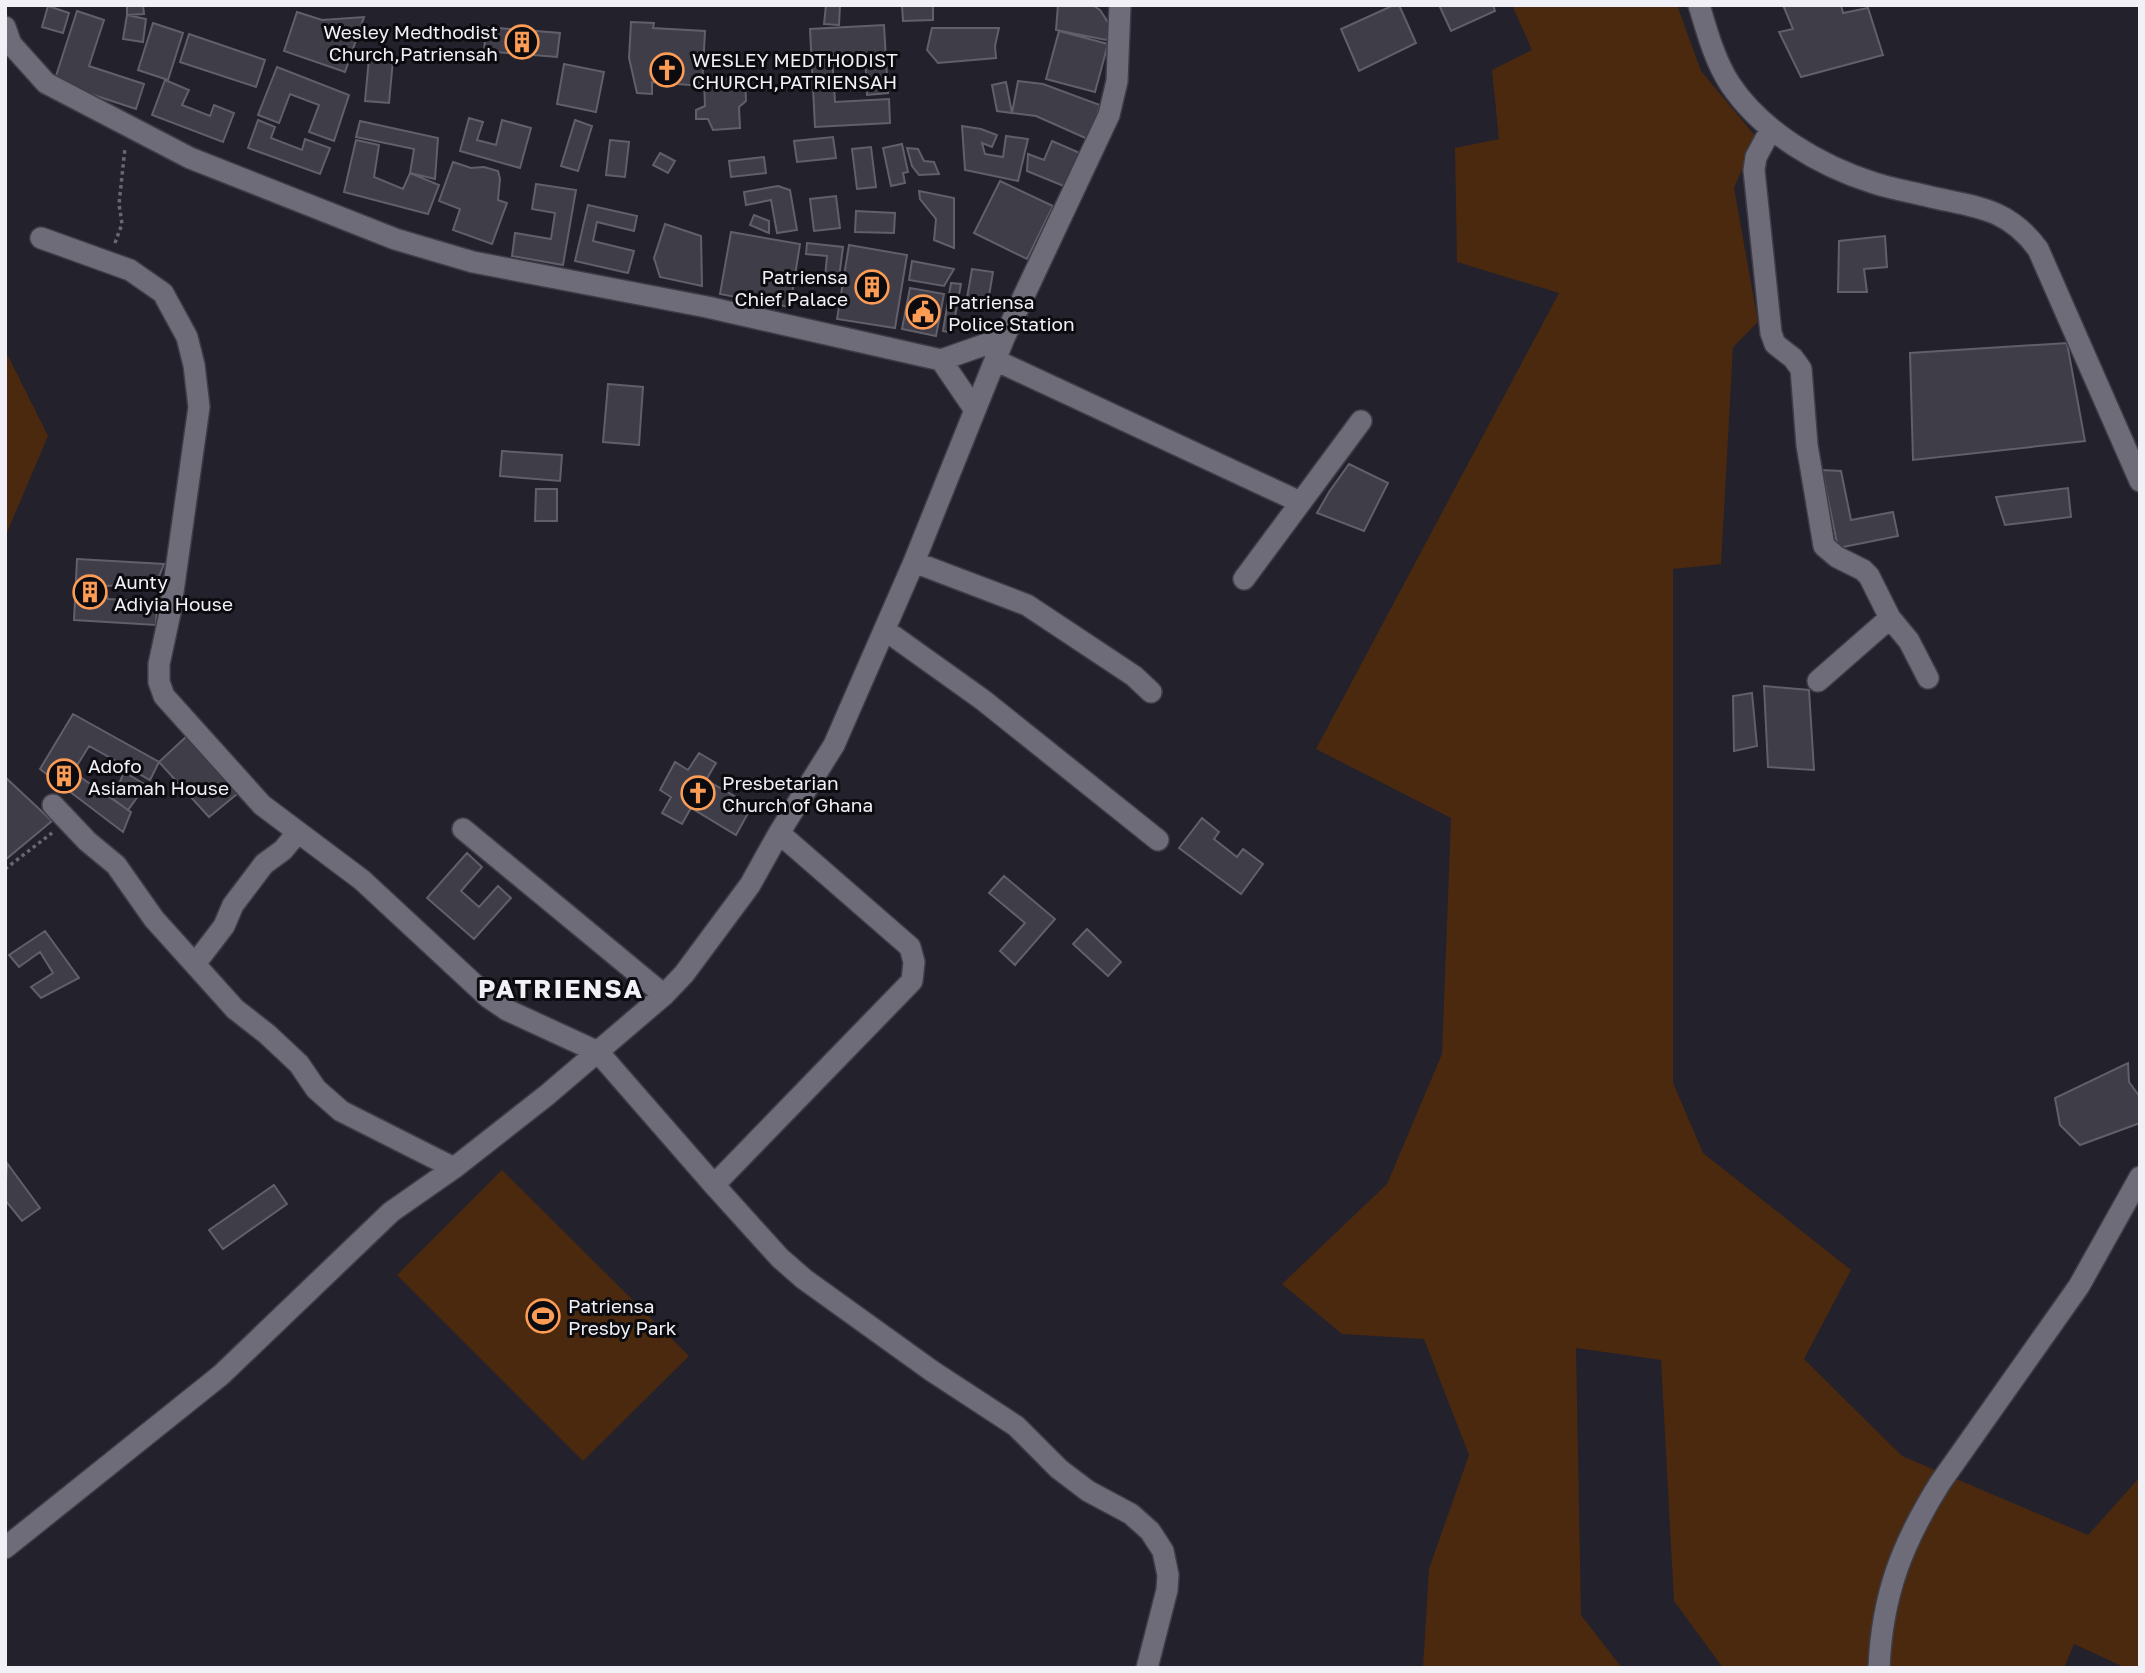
<svg xmlns="http://www.w3.org/2000/svg" width="2145" height="1673" viewBox="0 0 2145 1673" font-family="'Golos Text',sans-serif">
	<style>
		.green { fill: #4a290f }
		.building { fill: #3f3d48; stroke: #605f6a; stroke-width: 2 }
		.lines { fill: none; stroke-linecap: round; stroke-linejoin: round }
		.minor-casing { stroke: #3e3d46; stroke-width: 24 }
		.path { stroke: #696871; stroke-width: 3.5; stroke-dasharray: 3.5 3.5; stroke-linecap: butt }
		.minor { stroke: #6e6c78; stroke-width: 21 }
		.labels { text-anchor: middle; dominant-baseline: central; stroke-width: 6; stroke-linejoin: round; paint-order: stroke }
		.poi-label { font-size: 19px; fill: #f1f0f7; stroke: #0c0c10; text-anchor: start }
		.district-label { font-size: 26px; font-weight: bold; letter-spacing: 2px; fill: #f1f0f7; stroke: #0c0c10 }
	</style>
	<rect width="100%" height="100%" fill="#23212c"/>
	<path class="green" d="M1512,5H1677L1701,71L1756,137L1734,188L1758,322L1733,347L1721,564L1673,569V1083L1703,1153L1851,1270L1804,1359L1902,1456L2088,1535L2140,1477V1668H2126L2074,1644L2064,1668H1723L1674,1601L1661,1360L1576,1348L1581,1615L1622,1668H1423L1429,1569L1469,1455L1424,1339L1342,1334L1282,1284L1387,1184L1442,1054L1451,818L1316,749L1559,293L1457,262L1455,148L1499,139L1492,70L1532,50Z
		M5,350L48,436L5,537Z
		M502,1170L689,1356L583,1461L397,1275Z"/>
	<path class="building" d="M127,5H143L144,14L127,15Z
		M826,5H840L839,25L824,24Z
		M902,5H933V20L903,21Z
		M1058,5H1092L1100,10L1113,30L1106,40L1056,30Z
		M1394,5H1399L1416,43L1359,71L1341,29Z
		M1439,5H1493L1495,11L1451,31Z
		M1783,5H1841L1843,13L1868,8L1883,55L1801,77L1779,32L1793,29Z
		M48,6L69,13L63,33L42,27Z
		M77,11L104,20L89,66L144,84L136,109L54,82Z
		M297,12L322,20L364,17L345,72L284,51Z
		M127,15L146,19L143,42L123,39Z
		M631,22L654,23L653,28L705,31L702,86L652,82V94L637,93L629,58Z
		M153,23L183,33L168,80L138,70Z
		M884,25L888,93L867,95L865,54L832,56L835,102L889,99L890,123L815,127L810,29Z
		M486,27L560,33L557,57L484,51Z
		M932,28H999L995,46L996,58L938,63L927,50Z
		M1059,31L1108,44L1095,92L1046,79Z
		M189,34L265,60L256,87L180,62Z
		M369,58L393,60L389,103L365,101Z
		M564,64L604,72L596,112L557,104Z
		M277,67L349,95L334,141L309,132L319,105L290,94L279,123L258,115Z
		M745,78L746,101L739,107L740,128L713,130L708,119H696V110L705,106L704,80Z
		M165,80L189,90L182,105L210,116L214,105L234,113L223,142L152,115Z
		M1018,81L1043,84L1100,105L1090,140L1036,116L1012,113Z
		M1006,82L1012,113L997,111L992,85Z
		M469,118L483,122L477,140L496,145L502,120L531,128L520,168L460,151Z
		M258,120L275,127L271,138L302,150L305,139L330,148L320,174L248,148Z
		M575,120L592,126L578,171L561,166Z
		M360,121L438,138L435,179L410,173L414,149L356,137Z
		M962,126L981,129L997,135L992,147L982,143L985,154L1003,157L1006,136L1028,139L1018,181L965,170Z
		M833,137L836,158L797,162L794,141Z
		M356,140L379,145L374,177L403,189L410,173L439,185L428,214L344,192Z
		M610,140L629,142L625,177L606,175Z
		M1052,141L1080,153L1066,187L1027,171L1028,154L1044,160Z
		M902,144L908,172L903,173L905,183L891,186L883,148Z
		M871,147L876,187L857,189L852,149Z
		M907,148L918,149L924,161L934,162L939,174L919,175L912,166Z
		M660,153L675,161L668,173L653,165Z
		M764,157L766,173L731,177L729,161Z
		M453,162L471,168L484,167L498,171L500,179L498,200L507,203L492,244L453,230L460,209L439,201Z
		M1000,181L1053,206L1027,259L974,233Z
		M536,184L576,190L563,265L512,256L515,233L551,239L555,213L532,209Z
		M778,186L790,190L797,230L777,233L771,200L746,205L744,192Z
		M919,191L954,198V248L934,240L936,219L920,199Z
		M836,196L840,228L814,231L810,199Z
		M588,205L637,216L634,231L597,222L593,241L634,251L628,273L575,261Z
		M856,211L895,213L894,233L855,232Z
		M754,215L769,221V233L750,225Z
		M665,224L701,236L702,286L660,277L654,258Z
		M731,232L800,244L790,307L720,294Z
		M1885,236L1887,267L1864,269L1867,292H1838L1839,241Z
		M807,243L843,247L839,278L825,277L827,256L806,254Z
		M849,245L907,255L895,328L837,319Z
		M912,261L954,269L944,286L909,280Z
		M972,269L993,272L989,296L981,306L966,304Z
		M951,283L961,284L952,333L943,331Z
		M910,288L944,294L936,336L902,329Z
		M2067,343L2085,441L1913,460L1910,353Z
		M608,384L643,387L639,445L603,442Z
		M502,451L562,455L560,481L500,476Z
		M1349,464L1388,483L1364,531L1317,513L1329,492Z
		M1822,470L1841,471L1851,520L1893,512L1898,536L1838,548Z
		M2068,488L2071,517L2005,525L1996,497Z
		M536,489H557V521H535Z
		M77,559L164,564L156,584L103,586L108,599L157,602L156,625L74,620Z
		M1764,686L1809,690L1814,770L1768,767Z
		M1752,693L1757,746L1734,751L1733,696Z
		M73,714L159,762L150,780L89,746L73,772L131,812L123,832L40,769Z
		M189,734L242,790L209,817L159,762Z
		M699,753L716,763L706,780L752,806L736,835L691,808L682,824L662,813L671,797L660,790L675,762L688,770Z
		M124,772L146,785L128,810L113,799Z
		M5,777L52,821L5,860Z
		M1202,818L1219,832L1214,839L1237,857L1243,849L1263,864L1241,894L1179,848Z
		M467,853L482,867L461,891L479,907L498,886L511,898L474,939L427,898Z
		M1004,876L1055,919L1015,965L1000,951L1025,923L989,893Z
		M1087,929L1121,962L1108,976L1073,944Z
		M45,931L79,978L41,998L31,987L53,973L40,952L19,967L9,955Z
		M2128,1063L2129,1082L2140,1097V1123L2080,1145L2060,1125L2055,1098Z
		M7,1163L40,1208L22,1221L5,1200Z
		M274,1185L287,1204L223,1249L209,1230Z"/>
	<g class="lines">
		<defs>
			<path id="minor" d="M1699,5C1707,32 1715,61 1730,84C1762,132 1820,166 1874,183C1892,189 1912,192 1931,197C1976,207 2008,208 2038,249L2140,481
				M5,27L11,44L46,83L190,158L395,239L473,262L707,307L941,360L1004,338
				M1771,129L1756,157L1754,170L1771,333L1775,344L1793,358L1801,369L1807,445L1824,546L1837,557L1863,570L1869,576L1890,618L1909,641L1928,678
				M41,238L130,270L163,293L187,337L194,365L199,407L170,613L159,664V682L164,696L262,805L362,880L488,997L507,1010L598,1052L714,1185L780,1258L804,1279L932,1371L1016,1426L1059,1469L1088,1491L1131,1514L1150,1531L1163,1551L1168,1575L1167,1590L1147,1668
				M941,360L975,410
				M995,360L1300,502
				M914,562L1027,605L1134,676L1151,692
				M1244,579L1361,421
				M885,630L983,700L1158,840
				M1818,681L1890,618
				M53,805L87,841L116,865L154,919L235,1009L267,1034L299,1064L316,1089L341,1111L454,1168
				M463,829L664,995
				M195,964L224,926L233,905L264,864L283,850L298,832
				M714,1185L912,981L914,962L910,947L779,833
				M5,1548L221,1375L391,1212L454,1168L547,1095L664,995L684,974L750,885L779,833L834,745L914,562L1004,338L1109,115L1117,81L1120,5
				M1879,1668C1882,1595 1902,1544 1940,1483L2079,1286L2140,1177"/>
		</defs>
		<use href="#minor" class="minor-casing"/>
		<path class="path" d="M115,243L122,224L119,204L125,148
			M5,869L52,833"/>
		<use href="#minor" class="minor"/>
	</g>
	<defs>
		<symbol id="building-ring" viewBox="-11 -11 22 22"><circle r="9.5" fill="#0c0c10" stroke="#fd9c55" stroke-width="1.5"/><path d="M-4-6H4V6H1V3H-1V6H-4ZM-2.5-4.3h1.7v1.8h-1.7ZM.8-4.3h1.7v1.8H.8ZM-2.5-1h1.7V.8h-1.7ZM.8-1h1.7V.8H.8Z" fill="#fd9c55"/></symbol>
		<symbol id="church-ring" viewBox="-11 -11 22 22"><circle r="9.5" fill="#0c0c10" stroke="#fd9c55" stroke-width="1.5"/><path d="M-1.2-6h2.4v3.5h3.3v2.4h-3.3V6h-2.4V-.1h-3.3v-2.4h3.3Z" fill="#fd9c55"/></symbol>
		<symbol id="civic-ring" viewBox="-11 -11 22 22"><circle r="9.5" fill="#0c0c10" stroke="#fd9c55" stroke-width="1.5"/><path d="M-.6-6.5H3V-4.5H.6V-3L4-1V1h2V6H-6V1h2V-1L-.6-3ZM-1.2 2.5V6h2.4V2.5Z" fill="#fd9c55"/></symbol>
		<symbol id="stadium-ring" viewBox="-11 -11 22 22"><circle r="9.5" fill="#0c0c10" stroke="#fd9c55" stroke-width="1.5"/><path d="M0-5a6.5 5 0 1 0 0 10a6.5 5 0 1 0 0-10ZM-3.5-1.8h7v3.6h-7Z" fill="#fd9c55"/></symbol>
	</defs>
	<g fill-rule="evenodd">
		<use href="#building-ring" x="503" y="23" width="38" height="38"/>
		<use href="#church-ring" x="648" y="51" width="38" height="38"/>
		<use href="#building-ring" x="853" y="268" width="38" height="38"/>
		<use href="#civic-ring" x="904" y="293" width="38" height="38"/>
		<use href="#building-ring" x="71" y="573" width="38" height="38"/>
		<use href="#building-ring" x="45" y="757" width="38" height="38"/>
		<use href="#church-ring" x="679" y="774" width="38" height="38"/>
		<use href="#stadium-ring" x="524" y="1297" width="38" height="38"/>
	</g>
	<g class="labels">
		<g class="poi-label">
			<text x="498" y="31" text-anchor="end">Wesley Medthodist<tspan x="498" dy="22">Church,Patriensah</tspan></text>
			<text x="692" y="59">WESLEY MEDTHODIST<tspan x="692" dy="22">CHURCH,PATRIENSAH</tspan></text>
			<text x="848" y="276" text-anchor="end">Patriensa<tspan x="848" dy="22">Chief Palace</tspan></text>
			<text x="948" y="301">Patriensa<tspan x="948" dy="22">Police Station</tspan></text>
			<text x="114" y="581">Aunty<tspan x="114" dy="22">Adiyia House</tspan></text>
			<text x="88" y="765">Adofo<tspan x="88" dy="22">Asiamah House</tspan></text>
			<text x="722" y="782">Presbetarian<tspan x="722" dy="22">Church of Ghana</tspan></text>
			<text x="568" y="1305">Patriensa<tspan x="568" dy="22">Presby Park</tspan></text>
		</g>
		<g class="district-label">
			<text x="561" y="988">PATRIENSA</text>
		</g>
	</g>
	<rect width="2145" height="1673" fill="none" stroke="#f1f0f7" stroke-width="14"/>
</svg>
